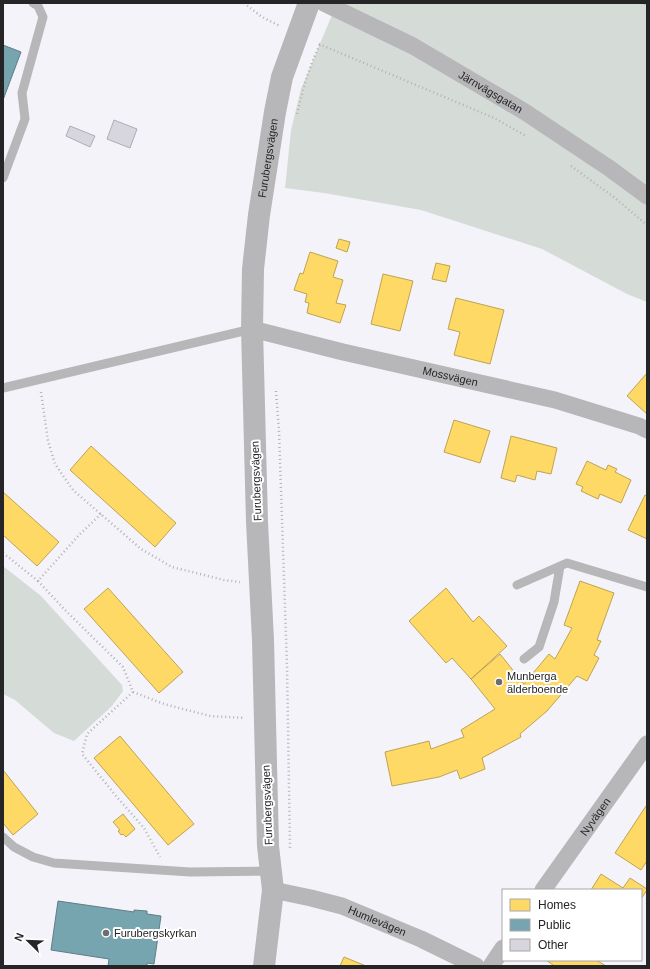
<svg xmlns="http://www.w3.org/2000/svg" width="650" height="969" viewBox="0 0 650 969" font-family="Arial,sans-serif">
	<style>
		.green { fill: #d5dcd7 }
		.homes { fill: #ffd966; stroke: #bea353 }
		.public { fill: #76a5af; stroke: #5e7e86 }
		.building { fill: #d7d5de; stroke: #aeadb1 }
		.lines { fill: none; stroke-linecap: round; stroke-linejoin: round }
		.path { stroke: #b2b2b3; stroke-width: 2.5; stroke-dasharray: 1 3; stroke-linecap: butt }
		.service { stroke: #b7b6b8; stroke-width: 9 }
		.minor { stroke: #b7b6b8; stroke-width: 17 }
		.tertiary { stroke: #b7b6b8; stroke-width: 22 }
		.rail { stroke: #b8b8bb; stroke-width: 3; stroke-dasharray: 2 4; stroke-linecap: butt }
		.poi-dot { fill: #6d6c70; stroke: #fff; stroke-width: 1.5 }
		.labels { text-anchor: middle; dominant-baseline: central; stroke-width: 4; stroke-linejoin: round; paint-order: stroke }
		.street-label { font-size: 11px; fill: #252427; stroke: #fff }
		.poi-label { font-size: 11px; fill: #252427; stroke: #fff; text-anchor: start }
	</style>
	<rect width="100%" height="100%" fill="#f4f3f9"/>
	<path class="green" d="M337,3H647V302L627,294L542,249L421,210L324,193L285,188L291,130L301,89Z
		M3,566L41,596L122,685L123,691L112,706L74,741L54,733L15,700L3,694Z"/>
	<path class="homes" d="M339,239L350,242L347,252L336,248Z
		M310,252L338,261L333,277L343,280L336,303L346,305L340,323L307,313L309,303L305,302L307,294L294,290L300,273L303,274Z
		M436,263L450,266L446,282L432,279Z
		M383,274L413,281L400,331L371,324Z
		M456,298L504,310L490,364L454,355L460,332L448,329Z
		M647,373V414L627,396Z
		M454,420L490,431L480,463L444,452Z
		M511,436L557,448L551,474L537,471L535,480L517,475L515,482L501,478Z
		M91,446L176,523L155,547L70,470Z
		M587,461L606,470L608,465L617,469L615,472L631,480L621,503L600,494L598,499L581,491L583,487L576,484Z
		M3,492L59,542L37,566L3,535Z
		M645,495L647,496V539L628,530Z
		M580,581L614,593L597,640L601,641L594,655L599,658L587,681L577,676L547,711L520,734L521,737L482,758L485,769L460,779L457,770L439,777L392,786L385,752L429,741L431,749L464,737L461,730L495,709L471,679L500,654L524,684L549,654L555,659L572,628L564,625Z
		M108,588L183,672L159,693L84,609Z
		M446,588L473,622L479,616L507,646L471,679L452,658L446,663L409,621Z
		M120,736L194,824L168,845L94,758Z
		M3,770L38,814L13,835L3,823Z
		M646,806L647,807V861L641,870L615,853Z
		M123,814L135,829L126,837L123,834L121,835L118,831L120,830L113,822Z
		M601,874L623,888L630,878L647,889V890L641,899V890H591Z
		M344,957L366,966H340Z
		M546,960H596L606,966H553V965Z"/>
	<path class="public" d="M3,45L21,52L3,100Z
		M58,901L134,912V910L147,911V914L161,916L154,964L147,963V966H108L109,959L51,950Z"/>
	<path class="building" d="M114,120L137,129L130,148L107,139Z
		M70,126L95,136L90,147L66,136Z"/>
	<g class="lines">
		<path class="path" d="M244,3L262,17L280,26
			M319,44L494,118L526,136
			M297,114C303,89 309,67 320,44
			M571,166L615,198L647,225
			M276,391L279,431L287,666L290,848
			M41,392L48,441L55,464L73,490L141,549L172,567L224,580L240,582
			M101,514L79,535L38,581L66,611L123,667L133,692L87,734L82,754L116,796L144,828L160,857
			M3,553L38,581
			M133,692L164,704L210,716L245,718"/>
		<path class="service" d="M3,178L25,119L22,93L43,17L38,6L33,3
			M3,388L252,329
			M517,585L567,563L647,587
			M524,659L539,647L554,602L560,566
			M3,837L14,847L33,857L54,863L190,872L271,871"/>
		<g class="minor">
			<path id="s1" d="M324,3L413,46L525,112L609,168L647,196"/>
			<path id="s2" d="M252,329L343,352L555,400L639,426L647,430"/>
			<path id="s3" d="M273,890L311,898L342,906L421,939L476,966"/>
			<path id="s4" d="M543,890L622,779L647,744"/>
			<path d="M491,966L503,948"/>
		</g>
		<path class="tertiary" id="s5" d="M264,966L273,890L268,846L263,640L257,522L252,329L253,269L259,215L275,112L282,77L309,3"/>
		<path class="rail" d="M644,3L647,5"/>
	</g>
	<g class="poi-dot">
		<circle cx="499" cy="682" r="4"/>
		<circle cx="106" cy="933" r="4"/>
	</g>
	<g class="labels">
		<g class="street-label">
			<text stroke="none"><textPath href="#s1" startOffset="189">Järnvägsgatan</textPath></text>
			<text stroke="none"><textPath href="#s5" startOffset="810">Furubergsvägen</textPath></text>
			<text stroke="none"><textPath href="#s2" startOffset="204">Mossvägen</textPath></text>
			<text transform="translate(256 481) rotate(-92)">Furubergsvägen</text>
			<text transform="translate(267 805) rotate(-92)">Furubergsvägen</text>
			<text stroke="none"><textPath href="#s4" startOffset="90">Nyvägen</textPath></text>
			<text stroke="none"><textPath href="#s3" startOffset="109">Humlevägen</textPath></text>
		</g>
		<g class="poi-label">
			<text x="507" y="676">Munberga<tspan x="507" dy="13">älderboende</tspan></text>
			<text x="114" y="933">Furubergskyrkan</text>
		</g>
	</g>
	<rect width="650" height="969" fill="none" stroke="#252427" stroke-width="8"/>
	<rect x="502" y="889" width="140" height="72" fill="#ffffff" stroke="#a8a7a9"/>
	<rect x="510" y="899" width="20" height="12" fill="#ffd966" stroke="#a8a7a9"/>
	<text x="538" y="909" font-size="12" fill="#252427">Homes</text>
	<rect x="510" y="919" width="20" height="12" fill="#76a5af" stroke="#a8a7a9"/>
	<text x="538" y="929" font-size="12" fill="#252427">Public</text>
	<rect x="510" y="939" width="20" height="12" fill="#d7d5de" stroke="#a8a7a9"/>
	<text x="538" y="949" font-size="12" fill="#252427">Other</text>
	<g transform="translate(28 941) rotate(293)" stroke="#ffffff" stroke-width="3" paint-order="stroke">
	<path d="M0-3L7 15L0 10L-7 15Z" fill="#252427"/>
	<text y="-6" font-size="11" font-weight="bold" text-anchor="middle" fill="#252427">N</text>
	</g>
</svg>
